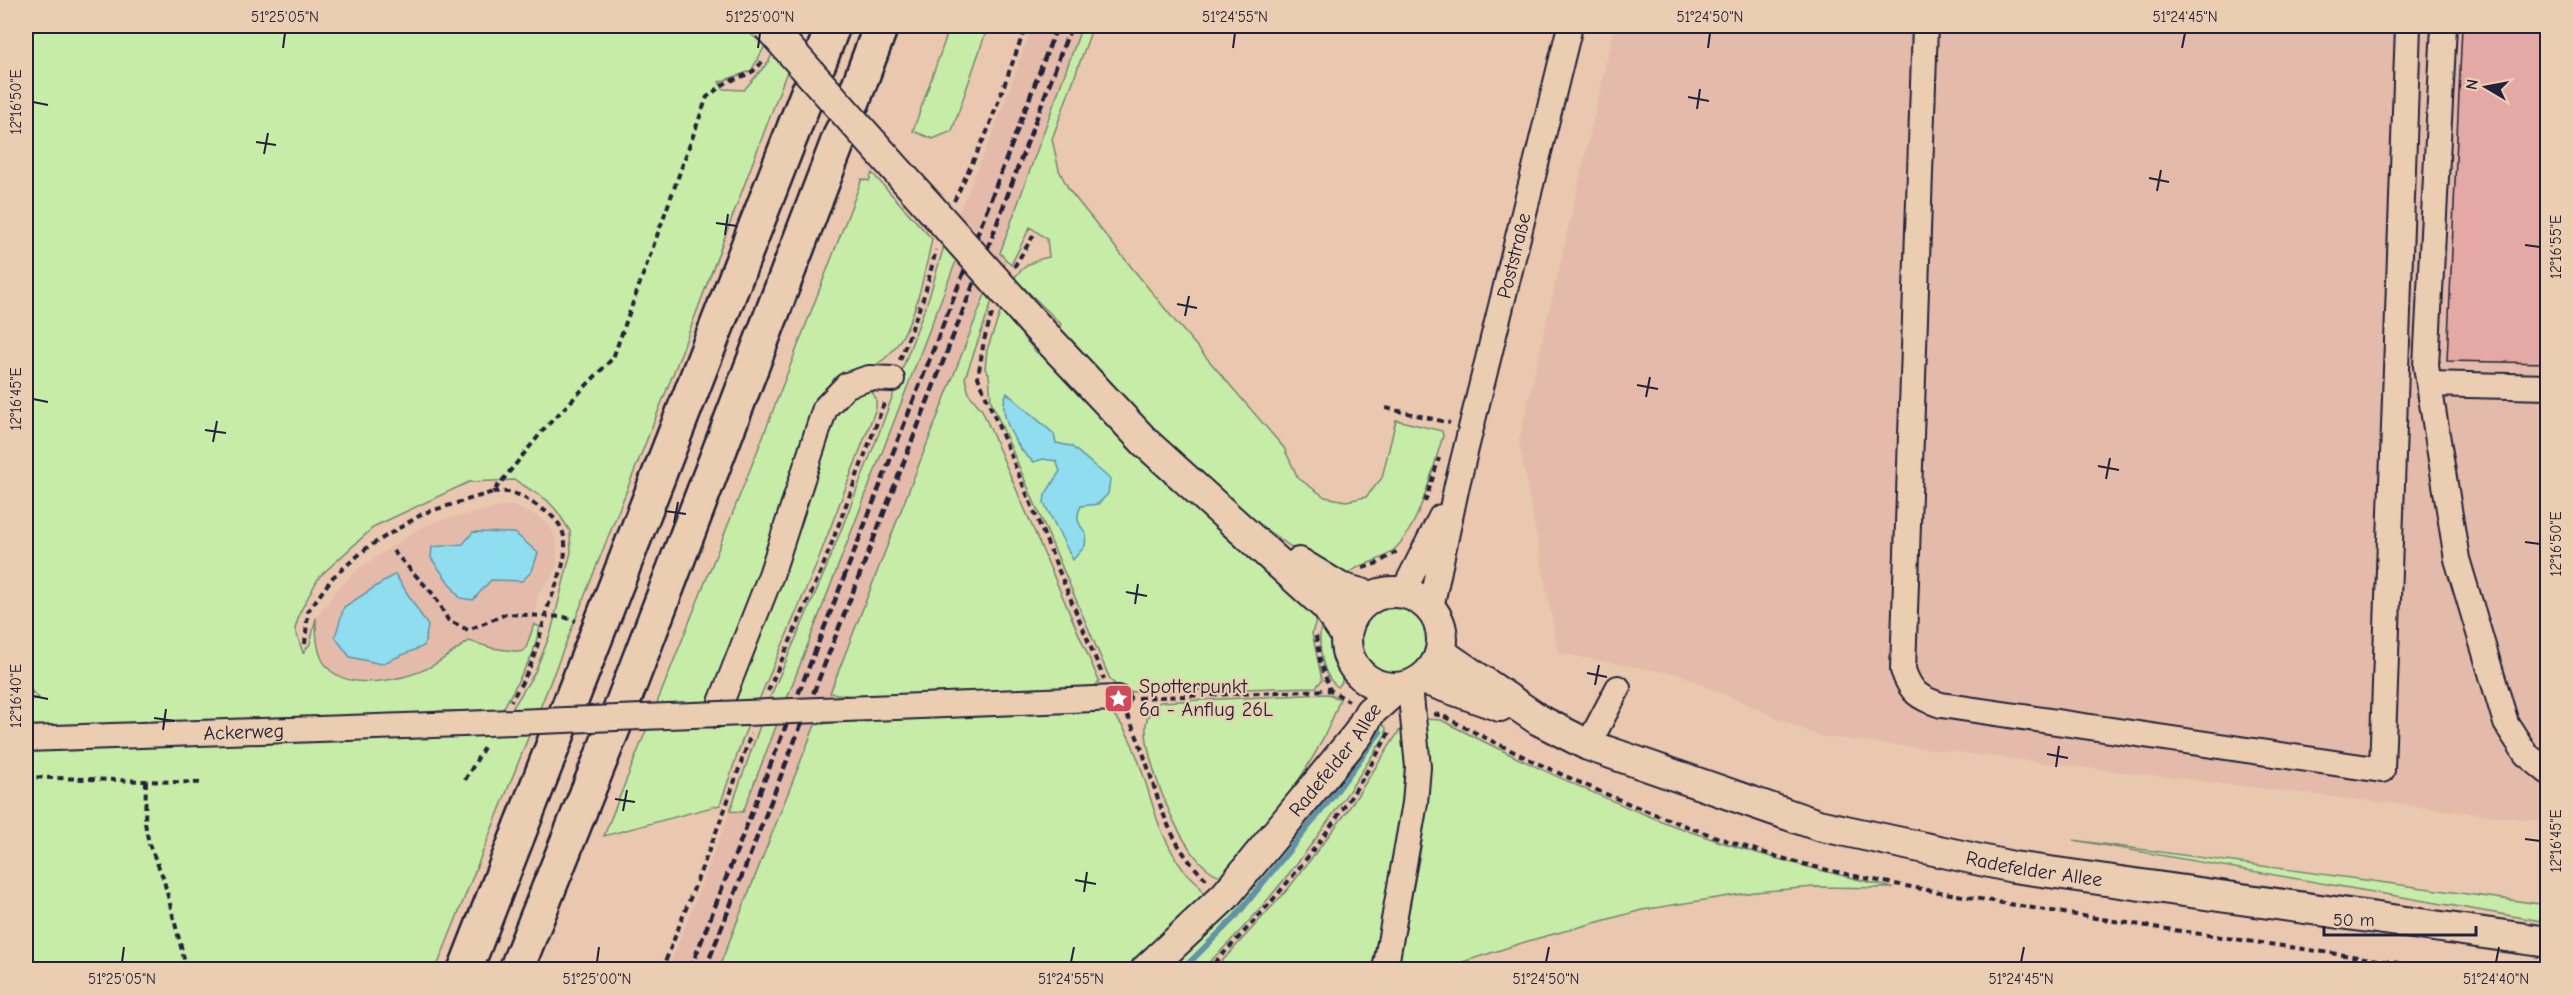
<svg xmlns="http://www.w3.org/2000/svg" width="2573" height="995" viewBox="0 0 2573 995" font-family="'Comic Neue',sans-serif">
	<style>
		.built { fill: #e4bbaa }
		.green { fill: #c6eca7; stroke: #748771; stroke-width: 1.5 }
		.water { fill: #8fddee; stroke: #6392a6; stroke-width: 1.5 }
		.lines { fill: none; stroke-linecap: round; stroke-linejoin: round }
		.stream { stroke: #6392a6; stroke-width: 6 }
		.building { fill: #e4a9a4; stroke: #22223b; stroke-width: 1.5 }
		.minor-casing { stroke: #22223b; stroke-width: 28 }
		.major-casing { stroke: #22223b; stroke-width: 34 }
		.highway-casing { stroke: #22223b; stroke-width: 38 }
		.path { stroke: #22223b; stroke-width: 4; stroke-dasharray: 6 4.5; stroke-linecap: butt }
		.minor { stroke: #ebceb2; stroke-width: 24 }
		.major { stroke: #ebceb2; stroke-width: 30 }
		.highway { stroke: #ebceb2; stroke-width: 33 }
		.rail { stroke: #22223b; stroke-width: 4.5; stroke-dasharray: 9 4.5; stroke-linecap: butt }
		.minor-bridge-casing { stroke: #22223b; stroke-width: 28; stroke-linecap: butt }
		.major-bridge-casing { stroke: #22223b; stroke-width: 34; stroke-linecap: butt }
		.minor-bridge { stroke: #ebceb2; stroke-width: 24 }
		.major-bridge { stroke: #ebceb2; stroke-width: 30 }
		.ticks { fill: none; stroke: #22223b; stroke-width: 2 }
		.labels { text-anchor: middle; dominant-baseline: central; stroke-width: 4.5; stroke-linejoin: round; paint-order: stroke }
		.street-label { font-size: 20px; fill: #22223b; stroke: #ebceb2 }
		.poi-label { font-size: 20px; fill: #22223b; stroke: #ebceb2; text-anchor: start }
		.neatline { fill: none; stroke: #22223b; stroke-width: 2 }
		.ticks-label { font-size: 15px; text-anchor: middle; fill: #22223b }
	</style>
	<rect width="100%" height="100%" fill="#eac7af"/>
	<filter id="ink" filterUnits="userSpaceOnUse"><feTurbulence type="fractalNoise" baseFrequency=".0167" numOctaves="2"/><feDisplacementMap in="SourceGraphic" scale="12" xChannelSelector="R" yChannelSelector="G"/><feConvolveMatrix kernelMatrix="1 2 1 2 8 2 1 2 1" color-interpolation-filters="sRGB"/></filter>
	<g filter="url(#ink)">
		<path class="built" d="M1032,26H1093L1006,261L986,292L830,693L718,969L668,970L730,811L769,700L825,571L879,433L930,294L944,246L991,138Z
			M1615,26H2547V822L1818,736L1681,675L1558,653L1519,441Z
			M511,505L539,517L552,530L557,543V562L553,576L538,595L534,624L526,648L521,652L492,648L483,644L397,679L363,680L345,678L330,671L319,651L316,618L338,588L360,568L421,527L437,521Z"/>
		<path class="green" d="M26,26H741L765,46L751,71L719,82L723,89L744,90L769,61L785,26H804L677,364L436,969H26V747L498,732L535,672L551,632L571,552L570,531L557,511L547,500L515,480L469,482L375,526L319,577L300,612L295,629L303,653L310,644L316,618C316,635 316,659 331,671C354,690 401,680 426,669C441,662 455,650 469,641L492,648L521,652L526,648L534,624L540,627L533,653L502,711H440L403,716L26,731V700L39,698L26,686Z
			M950,26H988L952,131L933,139L913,131Z
			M1082,26H1093L1052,139L1059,170L1069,190L1175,321L1284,448L1298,478L1325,497L1346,501L1366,497L1382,478L1396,420L1442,431L1443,436C1432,470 1419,532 1390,553C1375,564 1356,563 1343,579L1332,575L1248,517L1178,456L1056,330L1061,324L1014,278C1024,266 1033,260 1049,257L1047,239L1030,227L1011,265L1000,253Z
			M872,173L932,239C924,275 914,335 884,359C864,376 840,379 823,402L765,573L756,582L750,598C755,608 761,609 771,607L778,578L775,577L833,406L845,393L854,388L864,387L872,392L876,399V408L815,568L744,735L720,805L604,836L757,452L862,179L869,181Z
			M944,246L956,261L743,812L730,811L769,700L825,571L879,433L930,294Z
			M986,292L992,301L965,378L969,394L982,410L1099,681L1091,692L875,699L830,693Z
			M1001,310L1035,351L1040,355L1044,352L1319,612L1312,633L1322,680L1316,687L1122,692L1110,679L991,401L989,374L985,369L987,350Z
			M1357 640a38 38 0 1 1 76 0a38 38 0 1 1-76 0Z
			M1324,617L1342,675V682L1338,687C1320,675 1316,635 1324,617Z
			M1328,694L1340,699C1317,766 1269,821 1226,876C1187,878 1143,758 1146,725C1147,714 1152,709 1160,702Z
			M1105,708C1135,725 1147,795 1160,827C1166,841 1173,855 1182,868C1192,880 1203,883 1204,900L1132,969L718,970L815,725L868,718Z
			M1376,719L1386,728V734C1333,818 1275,901 1202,969L1166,970Z
			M1424,719L1441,720C1513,757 1585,791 1661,821C1736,850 1814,869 1893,888L1814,887L1754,892L1642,910L1528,941L1441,969L1397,970C1411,891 1439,798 1424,719Z
			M1403,725L1406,784L1373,969L1214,970L1288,889L1346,813Z
			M2073,840L2547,905V922Z"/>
		<path class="water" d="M1007,393L1054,434L1056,443L1071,446L1110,479L1108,494L1098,504L1081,506C1075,518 1078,524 1086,533L1085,546L1073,560L1044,503L1045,495L1060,471L1056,461L1043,459L1034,462C1017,451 996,412 1007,393Z
			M473,532L515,533L538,553L532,571L522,581L491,580L473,600L460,598L431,558L432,547L463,544Z
			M395,574L428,626L424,646L381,664L350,657L335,637L344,607Z"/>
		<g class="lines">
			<path class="stream" d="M1182,970L1236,916L1333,796L1380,732"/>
		</g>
		<path class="building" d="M2462,26H2547V363L2447,361Z"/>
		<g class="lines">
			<defs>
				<g id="minor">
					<path d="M1925,26L1903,670C1911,693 1919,698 1941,705L2382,770L2408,26"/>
					<path d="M2444,26L2426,366L2457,559L2506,723L2526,754L2548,772"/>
					<path d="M2429,384L2548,387"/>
					<path d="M1403,592L1441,517"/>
					<path id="s1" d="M1431,608L1457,485L1570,26"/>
					<path d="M871,708L1118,698"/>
					<path d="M716,715L771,575L825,408L847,385L869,378L892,379"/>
					<path id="s2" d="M26,739L462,724"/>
					<path d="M1588,745L1618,688"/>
					<path d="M1385,970L1415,803L1418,767L1410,687"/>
				</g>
				<g id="major">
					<path d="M1037,327L1146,443L1327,607L1346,635"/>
					<path d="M1299,563L1340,588L1372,597"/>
					<circle cx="1394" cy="640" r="48"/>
					<path id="s3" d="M1441,653L1539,720L1588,745L1818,825L2013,867L2548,942"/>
					<path d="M1424,679L1500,706"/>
					<path id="s4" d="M1146,970L1225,896L1358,734L1370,712L1396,689"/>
				</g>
				<path id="highway" d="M819,63L833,26
					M853,101L881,26
					M620,710L842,131
					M567,711L808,92
					M465,970L560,728
					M516,970L614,726"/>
			</defs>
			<use href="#minor" class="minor-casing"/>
			<use href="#major" class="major-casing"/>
			<use href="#highway" class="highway-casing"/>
			<path class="path" d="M954,201L987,132L1026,26
				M1014,267L1035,233
				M992,314L984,340L978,377L1104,679
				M900,360L925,293L936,250
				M1386,408L1450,423
				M493,492C512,490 521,495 536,505C547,512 557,518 562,530C573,557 552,590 545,616C540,636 536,654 527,673C522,683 516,692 511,701
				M1425,502L1439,458
				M393,551L434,595L448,620L468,630L506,614L564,617L576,621
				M1363,568L1378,563L1399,550
				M1316,636L1320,661L1330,690
				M305,644L308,611L333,577L368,547L424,513L493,492L545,428L613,358L707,97C713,93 718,88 724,84C740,75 754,77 764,58
				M768,691L822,569L885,401
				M26,693L32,692
				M1138,698L1330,690L1349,701
				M1434,714L1443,716C1550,772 1659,821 1775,856C1853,879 1935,891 2015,905C2158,929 2301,948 2444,970
				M1127,715C1158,775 1155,833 1208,881
				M26,777L204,783
				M465,780L486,744
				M146,781L145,823L149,844L163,877L187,970
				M662,970L725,809L751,734
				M1207,970C1279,899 1344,818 1391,729"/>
			<use href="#minor" class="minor"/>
			<use href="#major" class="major"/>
			<use href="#highway" class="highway"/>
			<path class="rail" d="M976,238L1057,26
				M987,250L1071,26
				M690,970L965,269
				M705,970L975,280"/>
			<defs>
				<path id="minor-bridge" d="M462,724L871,708"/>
				<path id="major-bridge" d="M768,26L1037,327"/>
			</defs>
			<use href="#minor-bridge" class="minor-bridge-casing"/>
			<use href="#major-bridge" class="major-bridge-casing"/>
			<use href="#minor-bridge" class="minor-bridge"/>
			<use href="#major-bridge" class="major-bridge"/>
		</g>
	</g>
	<path class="ticks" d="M283,48L285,33M758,48L760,33M1233,48L1235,33M1708,48L1710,33M2182,48L2185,33M1688,97L1709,101M33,102L48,105M1697,109L1700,89M256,142L276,145M264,154L268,133M2149,178L2169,182M2157,191L2161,170M716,223L737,226M725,235L728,214M2525,245L2540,247M1177,304L1197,308M1185,316L1189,296M1637,385L1658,389M1646,397L1650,377M33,399L48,402M205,430L226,433M213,442L217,421M2098,466L2119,470M2106,479L2110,458M665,511L686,514M674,523L678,502M2525,542L2540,544M1126,592L1147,596M1135,604L1138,584M1587,673L1607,677M1595,685L1599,665M33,696L48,699M154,718L175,721M163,730L166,709M2047,754L2068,758M2056,767L2059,746M615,799L635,802M623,811L627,790M2525,839L2540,841M1075,880L1096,884M1084,892L1087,872M122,962L124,947M597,962L599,947M1071,962L1074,947M1546,962L1549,947M2021,962L2024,947M2496,962L2499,947"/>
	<defs>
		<symbol id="sight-square" viewBox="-11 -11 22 22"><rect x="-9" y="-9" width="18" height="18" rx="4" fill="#d1495b" stroke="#ebceb2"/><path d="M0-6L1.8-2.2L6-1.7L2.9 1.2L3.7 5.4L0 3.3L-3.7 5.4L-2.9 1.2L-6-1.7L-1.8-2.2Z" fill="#fff"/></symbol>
	</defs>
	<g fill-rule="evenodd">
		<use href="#sight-square" x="1102" y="682" width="33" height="33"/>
	</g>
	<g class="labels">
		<g class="street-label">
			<text stroke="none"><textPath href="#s1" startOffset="362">Poststraße</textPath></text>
			<text stroke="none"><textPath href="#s2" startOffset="218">Ackerweg</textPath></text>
			<text stroke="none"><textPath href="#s4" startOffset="284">Radefelder Allee</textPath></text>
			<text stroke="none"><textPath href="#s3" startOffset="638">Radefelder Allee</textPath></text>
		</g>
		<g class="poi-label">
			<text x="1139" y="686">Spotterpunkt<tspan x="1139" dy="23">6a - Anflug 26L</tspan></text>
		</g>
	</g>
	<rect width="2573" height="995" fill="none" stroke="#ebceb2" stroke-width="66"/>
	<g transform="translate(2486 87) rotate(280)" stroke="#ebceb2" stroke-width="4.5" paint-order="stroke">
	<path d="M0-4.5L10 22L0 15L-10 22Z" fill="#22223b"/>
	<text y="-9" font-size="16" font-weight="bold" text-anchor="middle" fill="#22223b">N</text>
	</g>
	<path d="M2324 926v9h152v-9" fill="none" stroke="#22223b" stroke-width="3"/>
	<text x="2333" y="926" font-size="18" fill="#22223b" stroke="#ebceb2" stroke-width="4.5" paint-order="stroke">50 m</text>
	<rect x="33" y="33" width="2507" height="929" class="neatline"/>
	<g class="ticks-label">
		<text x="285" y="22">51°25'05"N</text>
		<text x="760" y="22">51°25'00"N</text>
		<text x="1235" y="22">51°24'55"N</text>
		<text x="1710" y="22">51°24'50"N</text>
		<text x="2185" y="22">51°24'45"N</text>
		<text transform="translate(16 102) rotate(-90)" y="5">12°16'50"E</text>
		<text transform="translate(2556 247) rotate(-90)" y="5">12°16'55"E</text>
		<text transform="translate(16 399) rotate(-90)" y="5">12°16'45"E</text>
		<text transform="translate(2556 544) rotate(-90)" y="5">12°16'50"E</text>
		<text transform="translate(16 696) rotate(-90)" y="5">12°16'40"E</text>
		<text transform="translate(2556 841) rotate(-90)" y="5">12°16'45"E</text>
		<text x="122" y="984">51°25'05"N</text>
		<text x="597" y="984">51°25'00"N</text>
		<text x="1071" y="984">51°24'55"N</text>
		<text x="1546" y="984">51°24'50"N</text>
		<text x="2021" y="984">51°24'45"N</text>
		<text x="2496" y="984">51°24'40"N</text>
	</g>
</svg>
